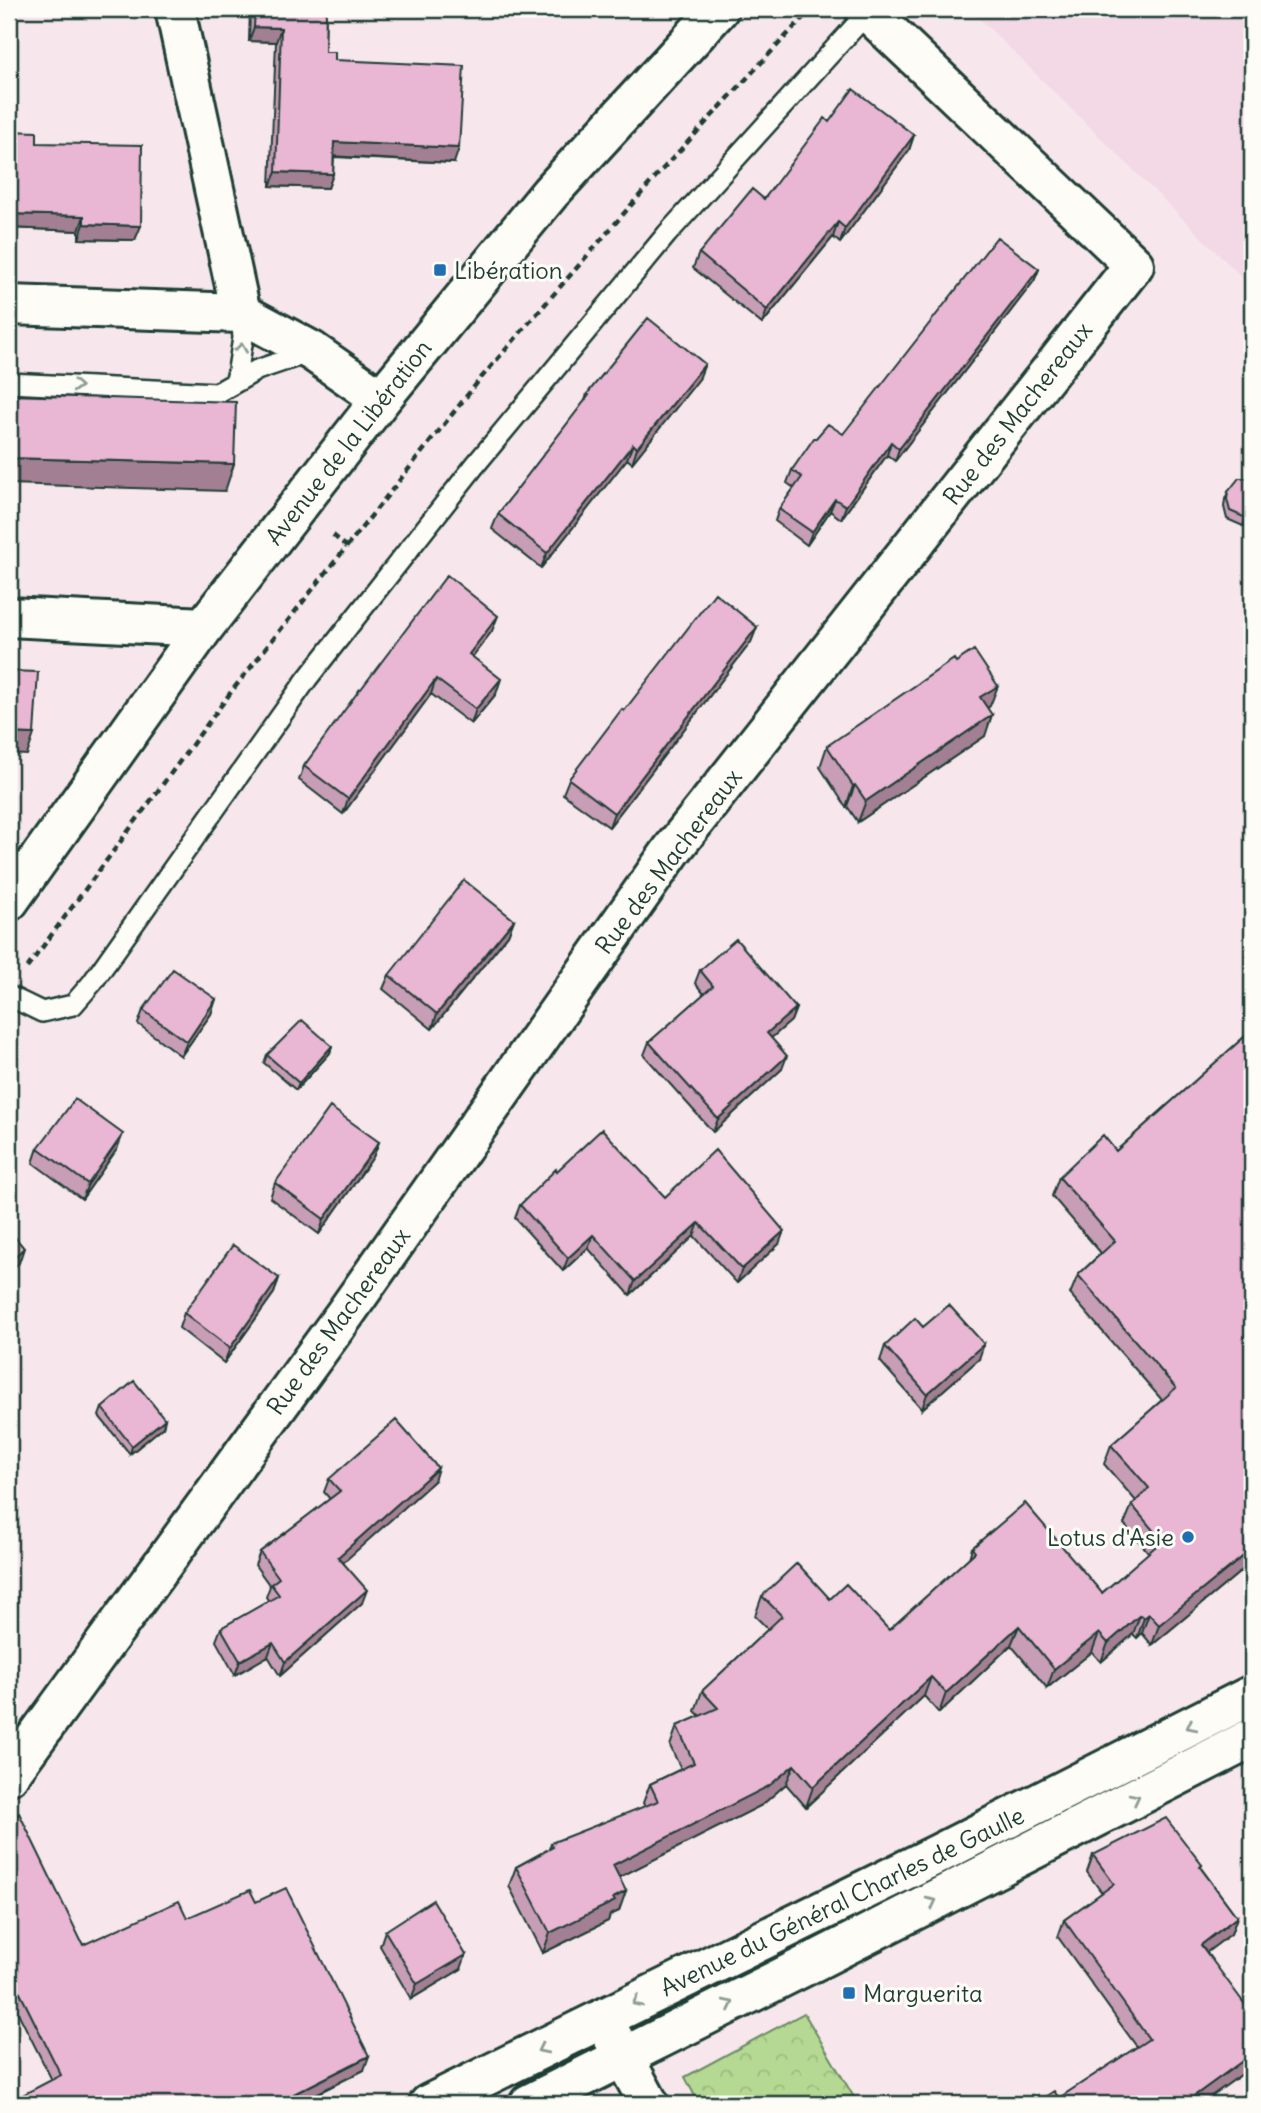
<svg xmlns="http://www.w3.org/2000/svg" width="1261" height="2113" viewBox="0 0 1261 2113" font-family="Delius,sans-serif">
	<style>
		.built { fill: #f3d8e5 }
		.park { fill: url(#park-crowns); stroke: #6a8b64; stroke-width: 2 }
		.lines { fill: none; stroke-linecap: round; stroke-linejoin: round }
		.service-casing { stroke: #1f3d34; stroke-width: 24 }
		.minor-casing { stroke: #1f3d34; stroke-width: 44 }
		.primary-casing { stroke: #1f3d34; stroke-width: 44 }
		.path { stroke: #1f3d34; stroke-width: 4.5; stroke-dasharray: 7 5; stroke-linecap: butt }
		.service { stroke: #fdfcf7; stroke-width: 19 }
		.minor { stroke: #fdfcf7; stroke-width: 38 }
		.primary { stroke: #fdfcf7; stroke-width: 38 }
		.wall { fill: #c89db6; stroke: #1f3d34; stroke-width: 2 }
		.shaded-wall { fill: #a37f94; stroke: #1f3d34; stroke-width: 2 }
		.building { fill: #e9b6d4; stroke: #1f3d34; stroke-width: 2 }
		.oneway { stroke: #8e9c96 }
		.poi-dot { fill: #1f6fb2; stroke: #fdfcf7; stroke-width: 2.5 }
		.labels { text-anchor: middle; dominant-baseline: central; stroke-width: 6; stroke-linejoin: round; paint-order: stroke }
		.poi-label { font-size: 24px; fill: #1f3d34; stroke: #fdfcf7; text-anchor: start }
		.street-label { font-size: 24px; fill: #1f3d34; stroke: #fdfcf7 }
	</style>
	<defs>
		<pattern id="park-crowns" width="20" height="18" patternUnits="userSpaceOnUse" patternTransform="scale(1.75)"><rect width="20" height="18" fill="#b5d993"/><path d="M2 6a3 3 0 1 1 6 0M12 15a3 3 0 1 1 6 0" fill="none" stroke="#9bbb7f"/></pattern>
	</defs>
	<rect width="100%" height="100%" fill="#f7e7ec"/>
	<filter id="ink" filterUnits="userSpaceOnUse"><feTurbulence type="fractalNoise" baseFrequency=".0143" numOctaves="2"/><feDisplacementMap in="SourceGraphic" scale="14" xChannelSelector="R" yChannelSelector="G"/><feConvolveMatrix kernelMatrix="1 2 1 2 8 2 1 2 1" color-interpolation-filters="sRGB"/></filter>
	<g filter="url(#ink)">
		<path class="built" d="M970,9H1252V287Z"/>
		<path class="park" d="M804,2013L858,2104H699L685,2077Z"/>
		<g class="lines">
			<defs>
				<path id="service" d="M236,382L243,338L241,313
					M9,383L217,393L257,370L310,352
					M9,996L42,1012L73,1005L92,983L307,679L476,464L667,234L868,12"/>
				<path id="minor" d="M175,9L241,313
					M9,305L241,313L312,351L381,399
					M9,617L204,627
					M9,901L204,627L381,399L550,193L719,9
					M9,1775L345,1314L672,850L1134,265L865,9
					M603,2019L649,2104"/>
				<path id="primary" d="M429,2104L938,1854L1252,1695
					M529,2104L817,1960L1252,1738"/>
			</defs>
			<use href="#service" class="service-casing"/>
			<use href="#minor" class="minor-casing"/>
			<use href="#primary" class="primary-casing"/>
			<path class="path" d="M333,535L347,547
				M27,968L231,692L481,378L659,173L811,9"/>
			<use href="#service" class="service"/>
			<use href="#minor" class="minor"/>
			<use href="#primary" class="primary"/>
		</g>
		<path class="wall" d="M250,9H326L325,52L454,163L334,157L333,174L328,188L270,186L276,42L249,41Z
			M829,122L914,135L909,150L840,243L833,237L762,324L693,268L699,253L764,199Z
			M9,131L37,143L135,240L79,239V231L9,228Z
			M1039,269L1034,281L895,461L887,455L841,519L830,511L807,545L775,521L779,509L794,488L787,483L792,470L816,438L843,434Z
			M699,379L632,463L627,459L541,568L492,529L498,514L585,401L587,394Z
			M1228,492L1250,526H1243L1227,519L1224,507L1225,499Z
			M757,627L751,642L609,827L563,794L569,779L624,711Z
			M492,631L472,657L496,694L471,724L431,694L343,814L299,780L304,766L361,689Z
			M990,706L987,708L985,736L858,822L847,806L846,807L820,767L827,746Z
			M514,920L508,935L432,1029L383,989L389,975Z
			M700,970L796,1008L791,1021L771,1038L782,1069L713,1132L644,1055L649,1042L704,994L695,983Z
			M216,999L211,1014L181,1056L138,1024L143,1010Z
			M1252,1030V1562L1152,1645L1142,1633L1137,1638L1133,1634L1101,1662L1092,1652L1047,1688L1011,1645L939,1713L924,1696L806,1807L786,1784L762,1805L619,1877V1911L610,1915L608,1921L543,1953L509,1886L516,1867L549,1849L551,1843L645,1807L643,1803L650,1784L681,1769L670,1746L677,1726L700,1716L695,1711L702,1691L768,1629L755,1616L762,1596L830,1599L889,1630L969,1558L972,1548L1102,1593L1149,1553L1124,1524L1132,1505L1136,1501L1104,1464L1111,1445L1162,1400L1070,1294L1078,1275L1101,1253L1052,1196L1059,1177L1116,1151Z
			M332,1046L330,1053L296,1090L264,1063L267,1055Z
			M379,1142L373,1157L319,1234L270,1198L275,1183Z
			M38,1148L117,1149L82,1199L33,1163Z
			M557,1171L665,1197L779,1244L737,1283L694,1236L630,1295L588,1248L563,1271L515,1218L520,1205Z
			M279,1278L274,1293L224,1363L179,1328L184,1313Z
			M923,1327L979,1359L922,1409L880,1361L885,1346Z
			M102,1408L165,1419L163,1427L130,1454L99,1416Z
			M329,1479L434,1481L343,1562L362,1603L280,1676L268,1656L235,1675L216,1641L221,1628L269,1601L266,1597L270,1586L255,1565L260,1552L330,1499L324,1492Z
			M9,1826L83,1945L256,1902L364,2070L296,2104H9L52,2080L9,1995Z
			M1093,1855L1202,1865L1201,1868L1237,1917L1231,1934L1207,1952L1252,2067L1200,2104H1034L1059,2098L1137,2047L1058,1937L1064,1920L1102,1893L1087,1872Z
			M385,1931L461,1969L411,1999L380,1946Z"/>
		<path class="shaded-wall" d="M254,27L281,28L276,42L249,41Z
			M914,135L909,150L840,243L845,228Z
			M334,142L459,148L454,163L329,156Z
			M276,172L333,174L328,188L270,186Z
			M9,214L84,216L79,231L9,228Z
			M838,222L833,237L762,324L767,310Z
			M84,224L141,226L135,240L79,239Z
			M1039,269L1034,281L895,461L899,449Z
			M705,364L699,379L632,463L637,448Z
			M891,442L887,455L841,519L846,506Z
			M633,444L627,459L541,568L547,553Z
			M9,458L234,464L225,491L9,484Z
			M835,499L830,511L807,545L812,532Z
			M1246,518H1252V525L1243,526Z
			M498,616L492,631L463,669L469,654Z
			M757,627L751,642L609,827L614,813Z
			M436,679L431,694L343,814L348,799Z
			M501,679L496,694L471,724L476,709Z
			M998,686L990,706L972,718L980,697Z
			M992,715L985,736L858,822L866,801Z
			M9,733L34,734L27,755L9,754Z
			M855,785L847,806L846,807L853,786Z
			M514,920L508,935L432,1029L437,1014Z
			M216,999L211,1014L181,1056L187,1042Z
			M796,1008L791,1021L762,1046L767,1033Z
			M332,1046L330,1053L296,1090L299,1083Z
			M787,1056L782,1069L713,1132L718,1119Z
			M123,1134L117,1149L82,1199L88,1184Z
			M379,1142L373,1157L319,1234L324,1219Z
			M699,1223L694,1236L630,1295L635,1281Z
			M784,1231L779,1244L737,1283L742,1269Z
			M593,1235L588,1248L563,1271L568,1258Z
			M24,1248L19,1263L9,1272V1262Z
			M279,1278L274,1293L224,1363L230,1348Z
			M984,1344L979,1359L922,1409L927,1394Z
			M165,1419L163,1427L130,1454L132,1446Z
			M438,1468L434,1481L334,1571L338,1557Z
			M1252,1549V1562L1152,1645L1159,1625Z
			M367,1590L362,1603L280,1676L285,1662Z
			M1149,1614L1142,1633L1137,1638L1144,1618Z
			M1140,1615L1133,1634L1101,1662L1108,1643Z
			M1019,1626L1011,1645L939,1713L946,1693Z
			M1099,1633L1092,1652L1047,1688L1054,1669Z
			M273,1643L268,1656L235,1675L240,1661Z
			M931,1677L924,1696L806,1807L813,1787Z
			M794,1765L786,1784L762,1805L606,1884L613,1865Z
			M626,1891L619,1911L610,1915L608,1921L543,1953L550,1933Z
			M1237,1917L1231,1934L1195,1961L1201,1945Z
			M466,1955L461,1969L411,1999L417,1984Z
			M14,1981L9,1995V1984Z
			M1252,2054V2067L1200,2104H1183Z
			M369,2056L364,2070L296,2104H274Z"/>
		<path class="building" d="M255,9H326L325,52H335V60L464,66L459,148L334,142L333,174L276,172L281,28L254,27Z
			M853,89L914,135L845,228L838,222L767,310L699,253L752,189L764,199L825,118L829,122Z
			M9,131L37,132V143L142,145L141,226L84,224V216L9,214Z
			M997,237L1039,269L899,449L891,442L846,506L835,499L812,532L779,509L802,477L792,470L814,438H816L828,424L843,434Z
			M648,318L705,364L637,448L633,444L547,553L498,514L589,395L587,394Z
			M9,395L236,402L234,464L9,458Z
			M1239,478H1252V518H1246L1230,511L1227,499L1228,492Z
			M447,575L498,616L469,654L501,679L476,709L436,679L348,799L304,766L360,689H361Z
			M715,593L757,627L614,813L569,779L622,709L624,711Z
			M974,650L998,686L980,697L992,715L866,801L855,785L853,786L827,746L954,659L956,662Z
			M9,671L38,672L34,734L9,733Z
			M464,880L514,920L437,1014L389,975Z
			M736,939L796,1008L767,1033L787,1056L718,1119L649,1042L713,986L700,970Z
			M173,969L216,999L187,1042L143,1010Z
			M302,1020L332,1046L299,1083L267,1055Z
			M1252,1030V1549L1159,1625L1149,1614L1144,1618L1140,1615L1108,1643L1099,1633L1054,1669L1019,1626L946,1693L931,1677L813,1787L794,1765L769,1786L613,1865L626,1891L613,1898L615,1901L550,1933L516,1867L553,1847L551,1843L658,1801L650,1784L694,1763L677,1726L718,1708L702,1691L782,1616L762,1596L797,1563L830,1599L846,1584L889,1630L975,1552L972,1548L1025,1503L1102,1593L1162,1541L1132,1505L1149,1488L1111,1445L1176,1388L1078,1275L1115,1241L1059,1177L1103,1135L1116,1151Z
			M75,1099L123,1134L88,1184L38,1148Z
			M330,1107L379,1142L324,1219L275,1183Z
			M602,1129L665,1197L715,1150L784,1231L742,1269L699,1223L635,1281L593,1235L568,1258L520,1205L556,1169L557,1171Z
			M9,1230L24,1248L9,1262Z
			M233,1245L279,1278L230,1348L184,1313Z
			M949,1305L984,1344L927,1394L885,1346L915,1318L923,1327Z
			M134,1381L165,1419L132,1446L102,1408Z
			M396,1420L438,1468L338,1557L367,1590L285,1662L273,1643L240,1661L221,1628L279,1595L271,1584L279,1578L260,1552L340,1491L329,1479Z
			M19,1813L83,1945L179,1901L187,1918L250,1890L256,1902L286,1888L369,2056L274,2104H9V2102L61,2075L14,1981L9,1984V1826Z
			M1166,1818L1202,1865L1200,1867L1237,1917L1201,1945L1252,2014V2054L1183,2104H1034L1054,2091L1059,2098L1149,2039L1064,1920L1114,1884L1093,1855Z
			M433,1900L466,1955L417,1984L385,1931Z"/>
		<defs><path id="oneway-chevron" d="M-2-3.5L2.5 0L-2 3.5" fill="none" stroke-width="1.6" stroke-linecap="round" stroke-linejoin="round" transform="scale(1.75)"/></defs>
		<g class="oneway">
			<use href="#oneway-chevron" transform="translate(241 348) rotate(-82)"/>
			<use href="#oneway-chevron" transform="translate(77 386) rotate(3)"/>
			<use href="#oneway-chevron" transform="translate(1191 1726) rotate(153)"/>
			<use href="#oneway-chevron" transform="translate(1135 1798) rotate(-27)"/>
			<use href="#oneway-chevron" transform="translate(932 1902) rotate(-27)"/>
			<use href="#oneway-chevron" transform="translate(637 2002) rotate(154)"/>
			<use href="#oneway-chevron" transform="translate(729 2004) rotate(-26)"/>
			<use href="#oneway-chevron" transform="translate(542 2049) rotate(154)"/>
		</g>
	</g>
	<g class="poi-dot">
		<rect x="433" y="263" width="14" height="14" rx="3.5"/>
		<circle cx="1188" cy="1537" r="7"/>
		<rect x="842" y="1986" width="14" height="14" rx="3.5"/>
	</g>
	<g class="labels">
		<g class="poi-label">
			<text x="454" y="270">Libération</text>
			<text x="1174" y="1537" text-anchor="end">Lotus d'Asie</text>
			<text x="863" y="1993">Marguerita</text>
		</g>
		<g class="street-label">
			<text transform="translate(1017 413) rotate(-52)">Rue des Machereaux</text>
			<text transform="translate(348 442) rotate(-52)">Avenue de la Libération</text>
			<text transform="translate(668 861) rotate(-53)">Rue des Machereaux</text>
			<text transform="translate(338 1321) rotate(-54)">Rue des Machereaux</text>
			<text transform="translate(842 1901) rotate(-26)">Avenue du Général Charles de Gaulle</text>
		</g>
	</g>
	<rect width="1261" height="2113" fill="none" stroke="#fdfcf7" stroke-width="35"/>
	<rect x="18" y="18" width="1226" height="2078" fill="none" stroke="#1f3d34" stroke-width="2.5" filter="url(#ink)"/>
</svg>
